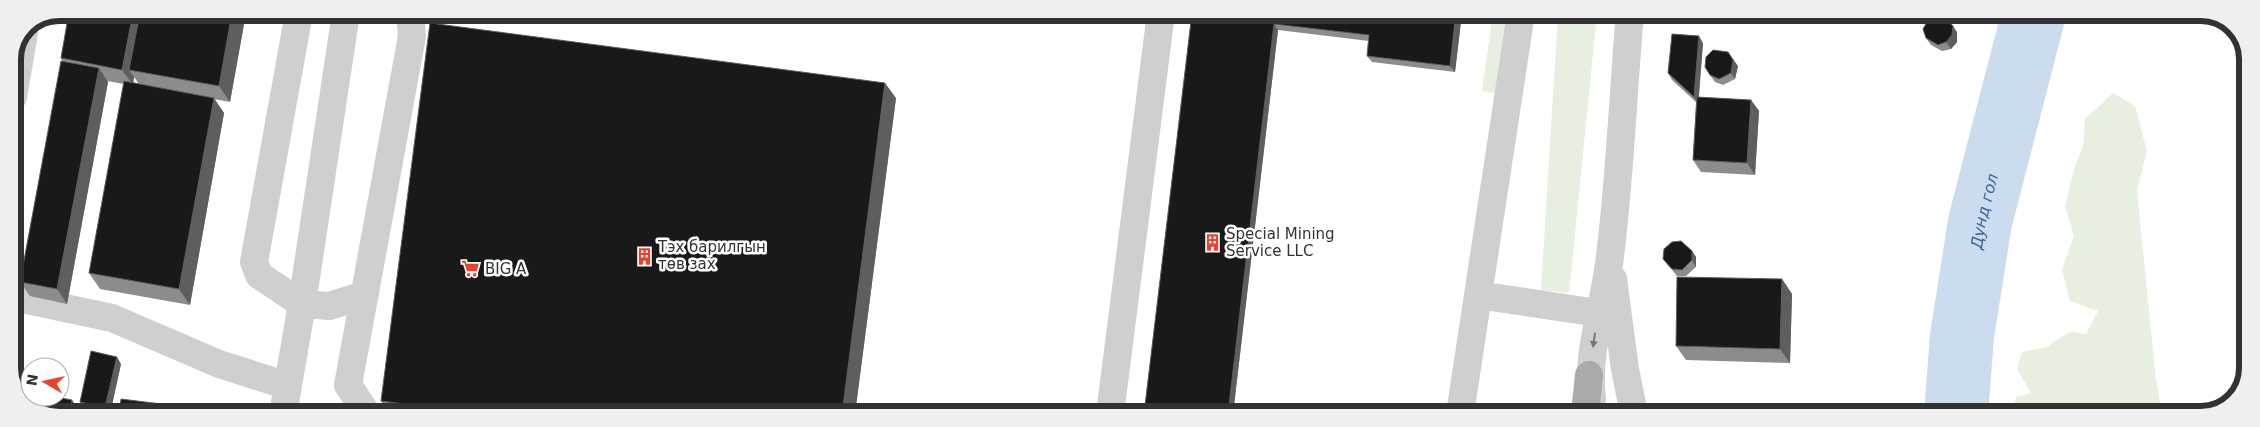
<svg xmlns="http://www.w3.org/2000/svg" width="2260" height="427" viewBox="0 0 2260 427" font-family="'DejaVu Sans',sans-serif">
	<style>
		.green { fill: #e6efe0 }
		.lines { fill: none; stroke-linecap: round; stroke-linejoin: round }
		.river { stroke: #ccdcef; stroke-width: 64 }
		.minor { stroke: #cfcfcf; stroke-width: 28 }
		.major { stroke: #aaa; stroke-width: 28 }
		.wall { fill: #8c8c8c; fill-rule: evenodd }
		.shaded-wall { fill: #5e5e5e }
		.building { fill: #191919; stroke: #5e5e5e }
		.oneway { fill: #797979 }
		.labels { text-anchor: middle; dominant-baseline: central; stroke-width: 5; stroke-linejoin: round; paint-order: stroke }
		.poi-label { font-size: 15px; fill: #323232; stroke: #fff; text-anchor: start }
		.water-label { font-size: 16px; font-style: italic; fill: #3b6599; stroke: #fff }
		.rim { fill: none; stroke: #323232; stroke-width: 6 }
	</style>
	<rect width="100%" height="100%" fill="#fff"/>
	<path class="green" d="M1493,13L1518,15L1506,95L1482,91Z
		M1558,13H1597L1569,293L1541,290Z
		M2113,93L2135,106L2147,151L2137,191L2156,380L2162,414H2007L2017,397L2031,393L2017,369L2022,352L2046,347L2070,332L2086,334L2098,311L2070,301L2062,270L2074,236L2065,206L2074,169L2083,146L2085,119Z"/>
	<g class="lines">
		<path class="river" id="s1" d="M1956,414L1962,336L1980,222L2034,13"/>
		<path class="minor" d="M299,13L254,262L259,275L302,304L329,306L365,295
			M13,97L24,33
			M1613,279L1625,369L1634,414
			M1478,295L1521,13
			M13,297L112,318L219,364L288,386
			M1592,399C1586,350 1605,304 1610,256C1620,176 1623,94 1630,13
			M283,414L302,304L346,13
			M367,414L348,385L412,36L410,13
			M1110,414L1161,13
			M1460,414L1478,295L1598,313"/>
		<path class="major" d="M1585,414L1589,375"/>
	</g>
	<path class="wall" d="M69,12L246,13L230,102L214,99L224,113L190,305L100,289L89,273L124,84L107,81L108,82L67,304L30,296L20,282L63,62L61,58ZM134,77L139,84L133,83Z
		M1192,13H1462L1455,72L1372,62L1367,56L1369,41L1278,30L1233,414H1144Z
		M1957,32V42L1951,49L1942,51L1931,45L1926,38Z
		M1703,43L1699,97L1751,100L1759,111L1755,175L1701,172L1693,160L1696,102L1672,80L1668,73Z
		M1738,66L1735,79L1723,85L1715,82L1710,75Z
		M896,98L855,414H390L381,401Z
		M1692,251L1696,257V267L1686,276H1677L1663,259Z
		M1782,279L1792,294L1790,363L1686,360L1676,346Z
		M121,364L110,414L84,408L80,402Z"/>
	<path class="shaded-wall" d="M133,13H147L129,70L134,77L133,85L122,70Z
		M232,13H246L230,102L219,86Z
		M1456,13H1462L1455,72L1450,66Z
		M1274,24L1278,30L1233,414H1228Z
		M1953,26L1957,32V42L1951,49L1946,42Z
		M1699,36L1703,43L1698,104L1694,97Z
		M1728,52L1738,66L1735,79L1731,73Z
		M99,68L108,82L67,304L57,289Z
		M885,83L896,98L855,414H842Z
		M214,98L224,113L190,305L179,289Z
		M1751,100L1759,111L1755,175L1747,163Z
		M1692,251L1696,257V267L1692,260Z
		M1782,279L1792,294L1790,363L1780,349Z
		M117,357L121,364L110,414L105,407Z
		M72,400L82,414H70Z"/>
	<path class="building" d="M69,12L133,13L122,70L61,58Z
		M140,13H232L219,86L129,70Z
		M1192,13H1456L1450,66L1367,56L1369,35L1274,24L1228,414H1144Z
		M1942,16L1953,26L1952,35L1946,42L1938,45L1926,38L1923,29L1928,20Z
		M430,23L885,83L842,414H481L381,401Z
		M1672,34L1699,36L1694,97L1668,73Z
		M1713,50L1728,52L1733,60L1731,73L1719,79L1710,75L1705,67L1706,57Z
		M61,61L99,68L57,289L20,282Z
		M124,81L214,98L179,289L89,273Z
		M1697,97L1751,100L1747,163L1693,160Z
		M1681,241L1692,251V260L1682,270L1672,269L1663,259L1664,249L1672,242Z
		M1677,277L1782,279L1780,349L1676,346Z
		M91,351L117,357L105,407L80,402Z
		M28,392H30V397H56L72,400L70,414H51L27,400Z
		M121,399L234,413V414H119Z"/>
	<defs><path id="oneway-solid" d="M-6-.8H1V-3.2L6.5 0L1 3.2V.8H-6Z" transform="scale(1.25)"/></defs>
	<use class="oneway" href="#oneway-solid" transform="translate(1594 340) rotate(98)"/>
	<defs>
		<symbol id="building-bare" viewBox="-9 -9 18 18"><path d="M-4-6H4V6H1V3H-1V6H-4ZM-2.5-4.3h1.7v1.8h-1.7ZM.8-4.3h1.7v1.8H.8ZM-2.5-1h1.7V.8h-1.7ZM.8-1h1.7V.8H.8Z" fill="#ed4130" stroke="#fff" stroke-width="2.5" paint-order="stroke"/></symbol>
		<symbol id="supermarket-bare" viewBox="-9 -9 18 18"><path d="M-6-5.5h2.5l.6 2H6L4.5 2H-2.5L-4.4-4H-6ZM-1.5 3.2a1.3 1.3 0 1 0 .1 0ZM3 3.2a1.3 1.3 0 1 0 .1 0Z" fill="#ed4130" stroke="#fff" stroke-width="2.5" paint-order="stroke"/></symbol>
	</defs>
	<g fill-rule="evenodd">
		<use href="#building-bare" x="1200" y="230" width="25" height="25"/>
		<use href="#building-bare" x="632" y="244" width="25" height="25"/>
		<use href="#supermarket-bare" x="458" y="256" width="25" height="25"/>
	</g>
	<g class="labels">
		<g class="poi-label">
			<text x="1226" y="234">Special Mining<tspan x="1226" dy="17">Service LLC</tspan></text>
			<text x="658" y="247">Тэх барилгын<tspan x="658" dy="17">төв зах</tspan></text>
			<text x="485" y="269">BIG A</text>
		</g>
		<g class="water-label">
			<text stroke="none"><textPath href="#s1" startOffset="205">Дунд гол</textPath></text>
		</g>
	</g>
	<path d="M0 0H2260V427H0ZM59 21H2201A38 38 0 0 1 2239 59V368A38 38 0 0 1 2201 406H59A38 38 0 0 1 21 368V59A38 38 0 0 1 59 21Z" fill="#efefef" fill-rule="evenodd"/>
	<path class="rim" d="M59 21H2201A38 38 0 0 1 2239 59V368A38 38 0 0 1 2201 406H59A38 38 0 0 1 21 368V59A38 38 0 0 1 59 21Z"/>
	<g transform="translate(45 382) rotate(279)"><circle r="24" fill="#ffffff" stroke="#adadad"/>
	<path d="M0-4L9 19L0 12L-9 19Z" fill="#ed4130"/>
	<text y="-8" font-size="14" font-weight="bold" text-anchor="middle" fill="#323232">N</text>
	</g>
</svg>
